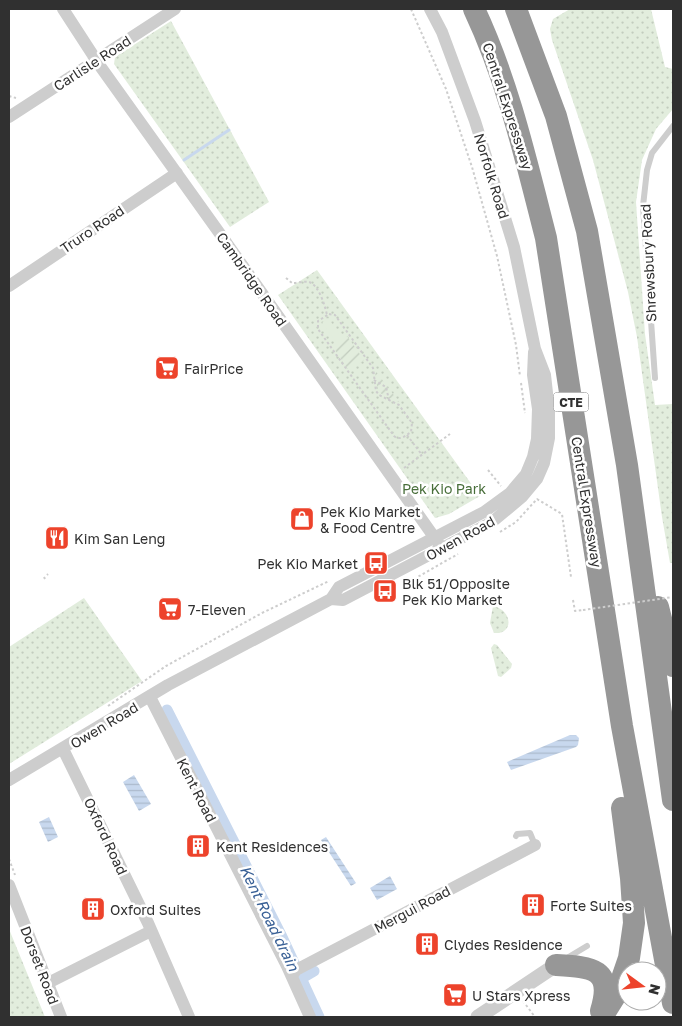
<svg xmlns="http://www.w3.org/2000/svg" width="682" height="1026" viewBox="0 0 682 1026" font-family="'Golos Text',sans-serif">
	<style>
		.grass { fill: url(#grass-dots) }
		.garden { fill: url(#garden-furrows) }
		.pitch { fill: #e2eddd }
		.water { fill: url(#water-rules) }
		.lines { fill: none; stroke-linecap: round; stroke-linejoin: round }
		.stream { stroke: #c8d8ee; stroke-width: 3 }
		.canal { stroke: #c8d8ee; stroke-width: 11 }
		.path { stroke: #cdcdcd; stroke-width: 2; stroke-dasharray: 2.5 2.5; stroke-linecap: butt }
		.service { stroke: #cdcdcd; stroke-width: 6 }
		.minor { stroke: #cdcdcd; stroke-width: 12 }
		.tertiary { stroke: #cdcdcd; stroke-width: 15 }
		.motorway { stroke: #979797; stroke-width: 22 }
		.path-bridge { stroke: #cdcdcd; stroke-width: 2; stroke-dasharray: 2.5 2.5; stroke-linecap: butt }
		.labels { text-anchor: middle; dominant-baseline: central; stroke-width: 5; stroke-linejoin: round; paint-order: stroke }
		.shield { fill: #fff; stroke: #6e6e6e; stroke-width: 1 }
		.shield-label { font-size: 12px; font-weight: bold; fill: #303030 }
		.street-label { font-size: 14px; fill: #303030; stroke: #fff }
		.poi-label { font-size: 14px; fill: #303030; stroke: #fff; text-anchor: start }
		.park-label { font-size: 14px; fill: #486e3a; stroke: #fff }
		.water-label { font-size: 15px; font-style: italic; fill: #396096; stroke: #fff }
	</style>
	<defs>
		<pattern id="grass-dots" width="8" height="8" patternUnits="userSpaceOnUse" patternTransform="scale(1.25)"><rect width="8" height="8" fill="#e2eddd"/><path d="M2 2h.1M6 6h.1" fill="none" stroke="#c2ccbe" stroke-width="1.8" stroke-linecap="round"/></pattern>
		<pattern id="garden-furrows" width="10" height="10" patternUnits="userSpaceOnUse" patternTransform="scale(1.25)"><rect width="10" height="10" fill="#e2eddd"/><path d="M-1 1l2-2M0 10L10 0M9 11l2-2" fill="none" stroke="#c2ccbe"/></pattern>
		<pattern id="water-rules" width="6" height="5" patternUnits="userSpaceOnUse" patternTransform="scale(1.25)"><rect width="6" height="5" fill="#c8d8ee"/><path d="M0 2.5h6" fill="none" stroke="#acbacc"/></pattern>
	</defs>
	<rect width="100%" height="100%" fill="#fff"/>
	<path class="grass" d="M570,9H651L665,67L673,69V109L656,129L642,160L636,202L645,334L655,405L673,404V563H670L662,517L637,337L628,292L593,160L552,40L550,29L553,19Z
		M171,21L269,202L230,227L114,64L115,57Z
		M317,270L480,496L449,514L435,518L278,295Z
		M84,598L142,681L9,764V647Z
		M493,606C513,610 514,635 494,633L490,623Z
		M494,644L497,645L512,664L511,668L501,677L498,676L491,648Z
		M9,929L45,1017H9Z"/>
	<path class="garden" d="M347,336L364,360L349,371L333,347Z
		M375,370L399,402C376,392 378,395 375,370Z"/>
	<path class="pitch" d="M328,318L343,339L337,343L322,323Z"/>
	<path class="water" d="M570,735H576L579,738L578,745L576,747L511,770L507,762Z
		M134,775L151,804L139,811L123,782Z
		M49,817L58,837L48,842L39,822Z
		M326,837L356,883L351,886L321,840Z
		M390,876L397,889L377,900L370,888Z"/>
	<g class="lines">
		<path class="stream" d="M184,160L229,130"/>
		<path class="canal" d="M167,710L282,937L319,1017
			M302,978L314,971"/>
		<path class="path" d="M411,9L446,89L472,167L497,256L516,345L520,376
			M9,96L16,98
			M286,278L292,283C297,283 304,281 309,282C319,285 325,306 327,315
			M329,314L335,315L373,368L376,391L379,395L399,405L412,423L411,432C405,436 400,441 394,436L318,329V321Z
			M374,380L386,387L389,400
			M521,383L525,413
			M407,435L422,455
			M404,468L450,434
			M488,470L501,486
			M500,532L516,522L537,499L562,514L571,577
			M47,575L48,574
			M44,577L45,579
			M414,579L458,554
			M573,600L575,611L583,610
			M108,706L166,666L262,613L329,581
			M9,859L15,875
			M523,1001L535,1017"/>
		<path class="service" d="M655,378L643,206L647,170L652,153L673,126
			M516,836L517,834L530,833L535,845
			M567,958L587,946"/>
		<path class="minor" d="M63,9L100,66L223,238L439,544
			M9,117L175,9
			M9,286L177,173
			M331,599L343,600L492,522L522,497L537,479L544,463L549,438V411L545,375L535,349L514,247L475,121L442,32L430,9
			M150,697L287,966L310,1017
			M63,749L148,923L189,1017
			M9,780L168,685L331,599L339,587L484,512L510,493L526,474L533,457L537,439L538,409L533,375L534,352
			M9,885L61,1017
			M292,976L296,970L535,845
			M48,983L151,931"/>
		<path class="tertiary" d="M478,1017L556,965"/>
		<path class="motorway" d="M474,9C508,81 526,160 546,238L622,726L673,1003
			M516,9L556,116L587,231L627,465L673,800
			M658,607L673,666
			M556,965C592,967 614,968 601,1011
			M602,1017L617,993L629,958L634,923L631,878L622,808"/>
		<path class="path-bridge" d="M583,610L673,597"/>
	</g>
	<defs>
		<symbol id="supermarket-square" viewBox="-11 -11 22 22"><rect x="-9" y="-9" width="18" height="18" rx="4" fill="#ed432b" stroke="#fff"/><path d="M-6-5.5h2.5l.6 2H6L4.5 2H-2.5L-4.4-4H-6ZM-1.5 3.2a1.3 1.3 0 1 0 .1 0ZM3 3.2a1.3 1.3 0 1 0 .1 0Z" fill="#fff"/></symbol>
		<symbol id="shop-square" viewBox="-11 -11 22 22"><rect x="-9" y="-9" width="18" height="18" rx="4" fill="#ed432b" stroke="#fff"/><path d="M-5-2.5h2.3a2.7 3.5 0 0 1 5.4 0H5L5.5 6h-11ZM-1.5-2.5h3a1.5 2.3 0 0 0-3 0Z" fill="#fff"/></symbol>
		<symbol id="restaurant-square" viewBox="-11 -11 22 22"><rect x="-9" y="-9" width="18" height="18" rx="4" fill="#ed432b" stroke="#fff"/><path d="M-5-6h1v4h1v-4h1v4h1v-4h1v5L-1.5 .5V6h-2V.5L-5-1ZM5-6V6H3V1.5H1.5Q1.5-4 5-6Z" fill="#fff"/></symbol>
		<symbol id="bus-square" viewBox="-11 -11 22 22"><rect x="-9" y="-9" width="18" height="18" rx="4" fill="#ed432b" stroke="#fff"/><path d="M-5-6H5V4H4V6H2V4H-2V6H-4V4H-5ZM-3.5-4V0h7V-4ZM-3.5 1.2v1.5H-2V1.2ZM2 1.2v1.5H3.5V1.2Z" fill="#fff"/></symbol>
		<symbol id="building-square" viewBox="-11 -11 22 22"><rect x="-9" y="-9" width="18" height="18" rx="4" fill="#ed432b" stroke="#fff"/><path d="M-4-6H4V6H1V3H-1V6H-4ZM-2.5-4.3h1.7v1.8h-1.7ZM.8-4.3h1.7v1.8H.8ZM-2.5-1h1.7V.8h-1.7ZM.8-1h1.7V.8H.8Z" fill="#fff"/></symbol>
	</defs>
	<g fill-rule="evenodd">
		<use href="#supermarket-square" x="153" y="354" width="28" height="28"/>
		<use href="#shop-square" x="288" y="505" width="28" height="28"/>
		<use href="#restaurant-square" x="43" y="524" width="28" height="28"/>
		<use href="#bus-square" x="362" y="549" width="28" height="28"/>
		<use href="#bus-square" x="371" y="577" width="28" height="28"/>
		<use href="#supermarket-square" x="156" y="595" width="28" height="28"/>
		<use href="#building-square" x="184" y="832" width="28" height="28"/>
		<use href="#building-square" x="519" y="891" width="28" height="28"/>
		<use href="#building-square" x="79" y="895" width="28" height="28"/>
		<use href="#building-square" x="413" y="930" width="28" height="28"/>
		<use href="#supermarket-square" x="441" y="981" width="28" height="28"/>
	</g>
	<g class="labels">
		<rect class="shield" x="553.5" y="392.5" width="35" height="19" rx="4"/>
		<g class="shield-label">
			<text x="571" y="402">CTE</text>
		</g>
		<g class="street-label">
			<text transform="translate(92 63) rotate(-33)">Carlisle Road</text>
			<text transform="translate(508 106) rotate(72)">Central Expressway</text>
			<text transform="translate(492 176) rotate(73)">Norfolk Road</text>
			<text transform="translate(92 229) rotate(-34)">Truro Road</text>
			<text transform="translate(648 263) rotate(-93)">Shrewsbury Road</text>
			<text transform="translate(252 279) rotate(55)">Cambridge Road</text>
			<text transform="translate(587 502) rotate(81)">Central Expressway</text>
			<text transform="translate(460 538) rotate(-29)">Owen Road</text>
			<text transform="translate(104 725) rotate(-31)">Owen Road</text>
			<text transform="translate(197 790) rotate(63)">Kent Road</text>
			<text transform="translate(106 836) rotate(65)">Oxford Road</text>
			<text transform="translate(412 909) rotate(-28)">Mergui Road</text>
			<text transform="translate(40 965) rotate(69)">Dorset Road</text>
		</g>
		<g class="poi-label">
			<text x="184" y="368">FairPrice</text>
			<text x="320" y="511">Pek Kio Market<tspan x="320" dy="16">&amp; Food Centre</tspan></text>
			<text x="74" y="538">Kim San Leng</text>
			<text x="358" y="563" text-anchor="end">Pek Kio Market</text>
			<text x="402" y="583">Blk 51/Opposite<tspan x="402" dy="16">Pek Kio Market</tspan></text>
			<text x="188" y="609">7-Eleven</text>
			<text x="216" y="846">Kent Residences</text>
			<text x="550" y="905">Forte Suites</text>
			<text x="110" y="909">Oxford Suites</text>
			<text x="444" y="944">Clydes Residence</text>
			<text x="472" y="995">U Stars Xpress</text>
		</g>
		<g class="park-label">
			<text x="444" y="488">Pek Kio Park</text>
		</g>
		<g class="water-label">
			<text transform="translate(270 918) rotate(64)">Kent Road drain</text>
		</g>
	</g>
	<rect width="682" height="1026" fill="none" stroke="#303030" stroke-width="20"/>
	<g transform="translate(642 986) rotate(105)"><circle r="24" fill="#ffffff" stroke="#acacac"/>
	<path d="M0-4L9 19L0 12L-9 19Z" fill="#ed432b"/>
	<text y="-8" font-size="14" font-weight="bold" text-anchor="middle" fill="#303030">N</text>
	</g>
</svg>
